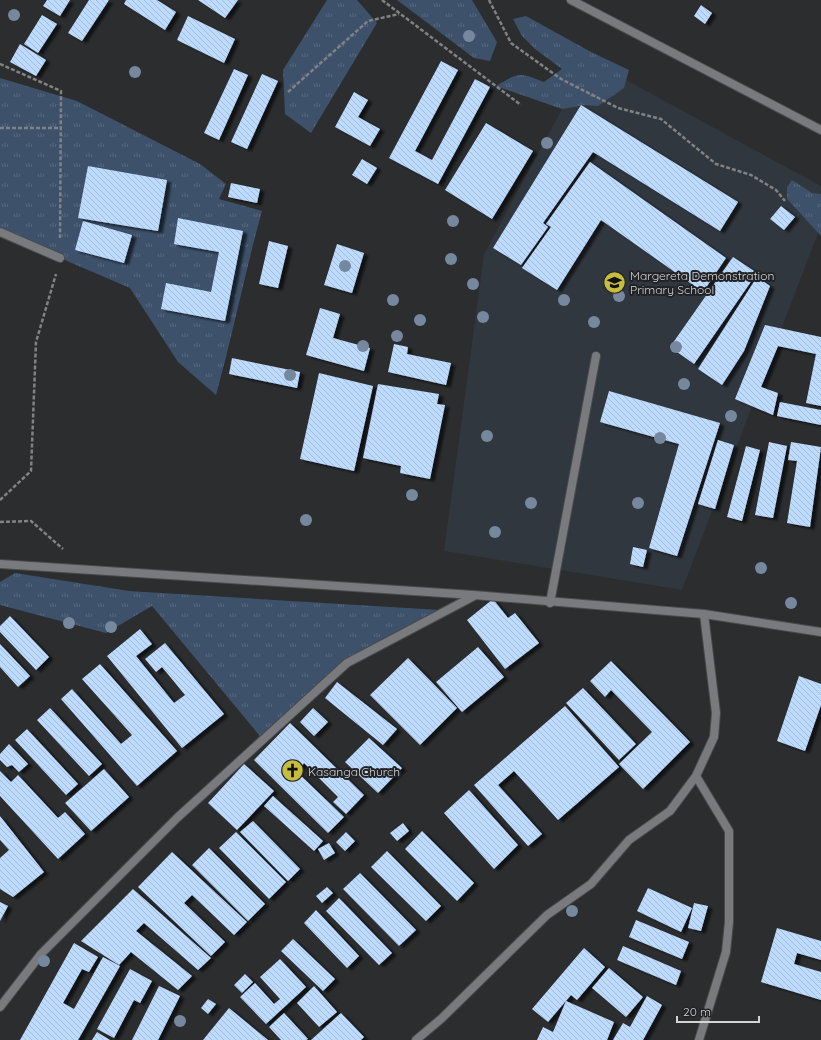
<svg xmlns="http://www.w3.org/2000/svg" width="821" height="1040" viewBox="0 0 821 1040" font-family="Quicksand,sans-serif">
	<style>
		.built { fill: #31373e }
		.grass { fill: url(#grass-tufts) }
		.building { fill: url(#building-back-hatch); filter: url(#shadow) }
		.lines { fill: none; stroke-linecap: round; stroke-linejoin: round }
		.lane-casing { stroke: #494a4c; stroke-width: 10 }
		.street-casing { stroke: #494a4c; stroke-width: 10 }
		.path { stroke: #818284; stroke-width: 2.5; stroke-dasharray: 4 2; stroke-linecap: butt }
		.lane { stroke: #787a7d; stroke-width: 8 }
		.street { stroke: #787a7d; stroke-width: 8 }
		.tree { fill: #76889e }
		.labels { text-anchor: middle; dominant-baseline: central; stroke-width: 4; stroke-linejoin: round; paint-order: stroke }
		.poi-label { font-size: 12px; fill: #d3d4d6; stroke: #212326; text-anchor: start }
	</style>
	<defs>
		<pattern id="grass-tufts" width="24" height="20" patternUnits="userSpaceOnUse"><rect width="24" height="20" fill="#3d516a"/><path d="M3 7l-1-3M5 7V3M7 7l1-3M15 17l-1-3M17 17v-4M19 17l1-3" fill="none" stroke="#58697f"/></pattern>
		<pattern id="building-back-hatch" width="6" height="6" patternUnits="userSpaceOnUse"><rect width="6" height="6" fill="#bddaff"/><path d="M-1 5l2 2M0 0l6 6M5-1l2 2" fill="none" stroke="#a4bbd9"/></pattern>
		<filter id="shadow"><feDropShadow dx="4.5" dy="2.5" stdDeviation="1" flood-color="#0009"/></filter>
	</defs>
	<rect width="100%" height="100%" fill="#2b2d2f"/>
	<path class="built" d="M584,57L821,186V225L682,590L444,551L484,254L562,109Z"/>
	<path class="grass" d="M327,0H357L377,23L311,133L285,114L283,70Z
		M397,0H472L497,42L490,61L474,58Z
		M526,16L591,52L629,70L624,88L598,106L585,105L562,109L496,86C519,72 519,72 544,82L562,69L535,49L522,36L513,19Z
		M0,78L77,101L200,164L226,184L219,199L262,211C245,272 233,334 216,395L178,362L130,288L60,258L0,230Z
		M792,180L812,193L821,194V236L787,199V187Z
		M15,573L129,591L440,610L349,659L264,741L152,606L106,633L0,605V582Z"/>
	<path class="building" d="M47,0H70L60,16L43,6Z
		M89,0H109L82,41L68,33Z
		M126,0H157L176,12L165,30L124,4Z
		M198,0H238L225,18Z
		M701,5L712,13L705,24L694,16Z
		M42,15L57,24L38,53L24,44Z
		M188,16L235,39L224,63L177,40Z
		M20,44L46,60L36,76L10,62Z
		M441,61L458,70L415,151L432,160L475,79L490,87L438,184L389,158Z
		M234,69L248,75L219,140L204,133Z
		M262,74L278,81L247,149L231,142Z
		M354,92L368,100L358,117L380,129L370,146L335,127Z
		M581,105L738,202L720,231L593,152L543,223L548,227L521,265L493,248Z
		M486,123L533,151L492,219L445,190Z
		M362,159L377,168L367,184L352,175Z
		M590,162L726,258L703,292L601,220L557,290L522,268L551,227L546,224Z
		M88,166L167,180L158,231L78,218Z
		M231,183L260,189L257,203L228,197Z
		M781,206L795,217L784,230L770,219Z
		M178,218L243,231L225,321L161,309L166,283L211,292L219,252L174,244Z
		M83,221L132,235L124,263L75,250Z
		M269,241L288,246L278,288L259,284Z
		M337,244L364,253L352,293L324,285Z
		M733,257L757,273L694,364L670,347Z
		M757,277L770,286L744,351L722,385L698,369Z
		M320,308L340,314L333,338L370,348L364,371L306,355Z
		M765,325L821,337V406L806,403L816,354L778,346L761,387L778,393L773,415L735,399Z
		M394,344L408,347L407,354L451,363L446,385L388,372Z
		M232,358L300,372L297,388L229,374Z
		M319,373L373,386L354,471L300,459Z
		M378,384L439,394L437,404L445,405L430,479L400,473L401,466L363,458Z
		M609,391L720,423L677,556L649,548L679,444L600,422Z
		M780,402L821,410V425L777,416Z
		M718,440L734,445L715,509L698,504Z
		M769,442L787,446L773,518L755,515Z
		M791,442L821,447L810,527L787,523L797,461L788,460Z
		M746,446L760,450L742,521L727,517Z
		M633,547L647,550L643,567L630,564Z
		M493,599L508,618L515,613L539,643L505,669L467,620Z
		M10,616L49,657L36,670L0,632V626Z
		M140,629L152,644L136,656L174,703L185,695L162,667L156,672L145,659L165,643L224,714L182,748L107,656Z
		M0,644L30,676L18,687L0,667Z
		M478,647L504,677L462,712L436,682Z
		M408,658L457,708L420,745L370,695Z
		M611,661L690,742L643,789L619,764L652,732L611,690L605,697L590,681Z
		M100,664L177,751L137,786L61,699L72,689L121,744L132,735L82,679Z
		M799,676L821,684V705L805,751L777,741Z
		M337,682L397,729L383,745L325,698Z
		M583,688L636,744L619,760L566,703Z
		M565,706L619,767L558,820L514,771L498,785L542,834L528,846L474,785Z
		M50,708L102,764L89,776L37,720Z
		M313,708L328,722L314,736L300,722Z
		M290,723L364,795L346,814L333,802L338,797L304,763L297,772L344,817L328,833L254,760Z
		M27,729L78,784L66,795L15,740Z
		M369,738L402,768L378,793L345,762Z
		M9,744L28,764L19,772L12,765L7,767L0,760V754Z
		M244,764L274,791L237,830L208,803Z
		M104,769L129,797L91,831L65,803Z
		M0,771L11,782L18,775L58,818L65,812L85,834L58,859L0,796Z
		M469,790L518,845L494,869L444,813Z
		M273,796L323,841L314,851L264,806Z
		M0,816L44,872L13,897L0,889V858L9,850L0,840Z
		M253,821L300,869L288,881L240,832Z
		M403,823L409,831L397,841L390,833Z
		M422,831L474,883L457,901L405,849Z
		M236,832L286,882L269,899L219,848Z
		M346,832L355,841L345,851L336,842Z
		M329,843L335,853L324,860L318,849Z
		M209,848L265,904L248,921L192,865Z
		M387,851L441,906L426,921L371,867Z
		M172,852L247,922L234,935L192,895L184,903L225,942L211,956L138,887Z
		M360,873L416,930L399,946L343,889Z
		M327,887L333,893L322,903L316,896Z
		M648,888L692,908L681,932L637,911Z
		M133,889L211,958L198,970L144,923L136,931L192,976L178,990L131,952L119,965L81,941Z
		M339,898L392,953L379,965L326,911Z
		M0,902L8,906L0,921Z
		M694,903L708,906L701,931L688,928Z
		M316,910L359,956L347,968L304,923Z
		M636,920L689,942L682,959L629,937Z
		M777,928L821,941V960L797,953L794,964L821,972V1000L761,982Z
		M293,939L335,979L323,991L281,951Z
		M74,943L98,957L89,972L82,969L63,1003L74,1009L103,957L120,966L78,1040H20Z
		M623,946L681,971L676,985L617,960Z
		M584,948L605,967L577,1000L571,995L548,1022L532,1009Z
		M280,959L306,987L266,1024L240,997L255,983L274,1004L280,999L260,977Z
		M609,968L643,997L626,1017L592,988Z
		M130,969L152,981L140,1003L134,1000L114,1038L97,1029Z
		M245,974L253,982L242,993L234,985Z
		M159,986L180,996L158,1040H132Z
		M314,986L337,1012L319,1027L297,1003Z
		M647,996L662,1005L643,1040H613L623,1023L630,1027Z
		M208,999L216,1004L208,1014L201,1008Z
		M566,1001L614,1022L607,1040H537L543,1027L553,1032Z
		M229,1008L268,1040H203Z
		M284,1013L308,1039L306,1040H281L269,1027Z
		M341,1013L364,1037L361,1040H311Z
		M97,1032L110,1040H92Z"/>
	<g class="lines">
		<defs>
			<path id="lane" d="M0,232L60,258
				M550,603L596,356"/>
			<path id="street" d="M571,0L821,130
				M0,564L474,595L704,614L821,632
				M696,776L729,831V922L726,952L699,1040
				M0,1007L41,954L177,818L347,663L474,596
				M416,1040L441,1019L547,915L591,884L629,840L670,811L696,776L714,737L716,713L704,614"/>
		</defs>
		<use href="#lane" class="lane-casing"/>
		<use href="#street" class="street-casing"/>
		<path class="path" d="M382,0L521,105
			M489,0L511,43L561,79L618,108L661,119L716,164L751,175L776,190L785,201
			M0,64L61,91L60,238
			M288,92L368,21L399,14
			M0,128H61
			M0,500L31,471L36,342L56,274
			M0,522L31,521L63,549"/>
		<use href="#lane" class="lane"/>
		<use href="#street" class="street"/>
	</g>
	<g class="tree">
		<circle cx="14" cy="15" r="6"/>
		<circle cx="469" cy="36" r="6"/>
		<circle cx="135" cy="72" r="6"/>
		<circle cx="547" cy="143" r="6"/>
		<circle cx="453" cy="221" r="6"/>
		<circle cx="451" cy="259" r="6"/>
		<circle cx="345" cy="266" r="6"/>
		<circle cx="473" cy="284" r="6"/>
		<circle cx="619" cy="296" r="6"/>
		<circle cx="393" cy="300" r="6"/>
		<circle cx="564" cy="300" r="6"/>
		<circle cx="483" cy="317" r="6"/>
		<circle cx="420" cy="320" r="6"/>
		<circle cx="594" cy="322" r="6"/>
		<circle cx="397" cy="336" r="6"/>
		<circle cx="363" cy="346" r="6"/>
		<circle cx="676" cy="347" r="6"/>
		<circle cx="290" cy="375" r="6"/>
		<circle cx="684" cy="384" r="6"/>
		<circle cx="731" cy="416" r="6"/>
		<circle cx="487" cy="436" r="6"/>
		<circle cx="660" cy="438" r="6"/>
		<circle cx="412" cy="495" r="6"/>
		<circle cx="531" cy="503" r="6"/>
		<circle cx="638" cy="503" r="6"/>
		<circle cx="306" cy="520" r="6"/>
		<circle cx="495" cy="532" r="6"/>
		<circle cx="761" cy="568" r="6"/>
		<circle cx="791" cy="603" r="6"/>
		<circle cx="69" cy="623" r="6"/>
		<circle cx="111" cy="627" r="6"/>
		<circle cx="572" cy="911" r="6"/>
		<circle cx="44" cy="961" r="6"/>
		<circle cx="180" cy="1021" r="6"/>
	</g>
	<defs>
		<symbol id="school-disc" viewBox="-11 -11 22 22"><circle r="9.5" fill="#c6bc3d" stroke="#212326"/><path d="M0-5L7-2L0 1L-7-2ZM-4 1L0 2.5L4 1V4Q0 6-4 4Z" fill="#111"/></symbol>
		<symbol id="church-disc" viewBox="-11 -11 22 22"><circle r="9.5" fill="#c6bc3d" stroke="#212326"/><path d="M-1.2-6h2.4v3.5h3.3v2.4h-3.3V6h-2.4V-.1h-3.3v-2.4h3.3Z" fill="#111"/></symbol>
	</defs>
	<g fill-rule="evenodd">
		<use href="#school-disc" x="602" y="270" width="25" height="25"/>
		<use href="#church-disc" x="280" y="758" width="25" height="25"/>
	</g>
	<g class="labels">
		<g class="poi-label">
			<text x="630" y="275">Margereta Demonstration<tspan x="630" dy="14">Primary School</tspan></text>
			<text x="308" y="771">Kasanga Church</text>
		</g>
	</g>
	<path d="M677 1016v6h82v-6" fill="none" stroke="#d3d4d6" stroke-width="2"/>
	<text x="683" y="1016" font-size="12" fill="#d3d4d6" stroke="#212326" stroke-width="3" paint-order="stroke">20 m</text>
</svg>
